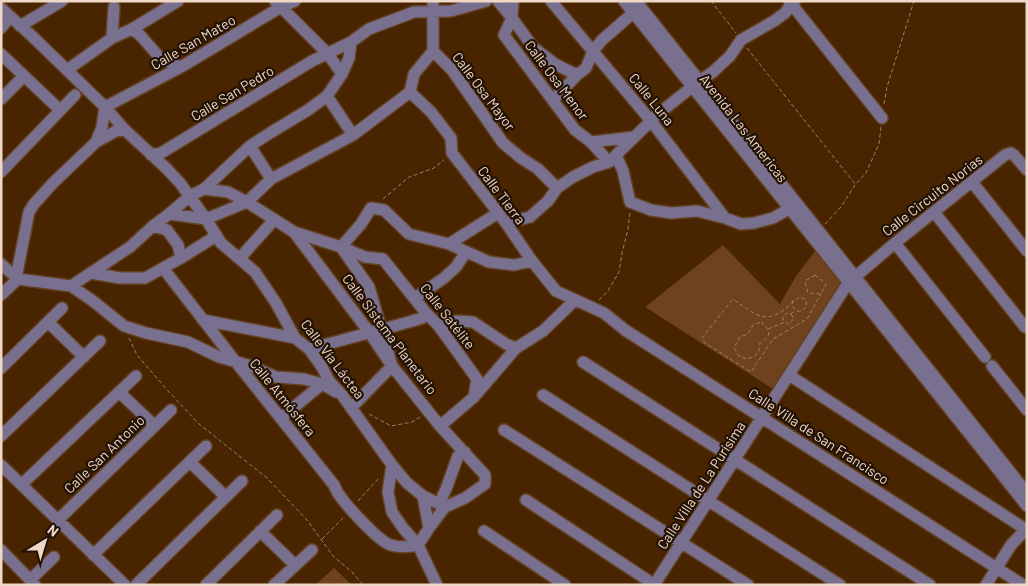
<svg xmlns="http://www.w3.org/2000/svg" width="1028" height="586" viewBox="0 0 1028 586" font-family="Barlow,sans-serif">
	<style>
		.green { fill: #6d421c }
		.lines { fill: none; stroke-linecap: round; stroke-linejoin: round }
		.minor-casing { stroke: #634121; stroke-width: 14 }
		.path { stroke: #9d7f65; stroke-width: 1; stroke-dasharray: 4 2.5; stroke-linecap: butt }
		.minor { stroke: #796f8e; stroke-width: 11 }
		.labels { text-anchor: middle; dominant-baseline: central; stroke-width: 4.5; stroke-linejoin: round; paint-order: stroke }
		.street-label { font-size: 14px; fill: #efd8c6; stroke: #221205 }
	</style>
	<rect width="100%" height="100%" fill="#482401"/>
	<path class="green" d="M723,245L780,304L796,276L816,250L841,281L773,389L645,307Z
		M333,567L352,585H315L333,569Z"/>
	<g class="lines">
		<defs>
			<path id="minor" d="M275,1L328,54L342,74
				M433,1V51
				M498,1L512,18L533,47L555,64L577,75
				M513,1L512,18L504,35L575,130L591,142L609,162
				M551,1L651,121L725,218
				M624,1L1027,506
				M636,1L1027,493
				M789,1L882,118
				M1,8L34,38L105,107L125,130L166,168L180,183L206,219L221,243L255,272L276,303L295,338L309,349L322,367L329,381L342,395L392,465L407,483L423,496L445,507
				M20,26L62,1
				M1,28L10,17
				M132,29L140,35L161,59L181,67
				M112,38L114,7
				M433,51L414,74L410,92L431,112L451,138L452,153L506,223L532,261L556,291L604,313L625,330L1023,585
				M433,51L452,70L503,143L521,158L538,169L557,188
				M1,54L60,110
				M67,70L112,38L132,29L178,1
				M700,81L714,71L730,56L741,40L774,21L785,13L791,4L795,1
				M692,87L658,114L616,155L623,171L630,202L651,210L671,213L697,211L725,218L741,224L754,223L773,218L789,209
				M327,96L353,135
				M1,99L24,76
				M553,100L577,75L586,68L593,51L602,40L633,13L640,8
				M105,107L181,67L281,7L295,1
				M96,142L116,131L125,130
				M591,142L634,137
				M250,146L271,179
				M151,155L161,153L312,61L351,42L369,29L414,12L451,11L486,1
				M1,172L75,95
				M972,182L1027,251
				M204,189L228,192L247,202L294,232L341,247L369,287L392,366L351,408
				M934,212L1025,327
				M169,214L206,219L247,202L271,179L353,135L410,92
				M506,223L530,217L548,201L557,188L573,177L593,167L609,162L613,158
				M153,226L167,230L178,245L181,258
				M895,243L985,357
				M449,244L498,213
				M240,258L274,220
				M1,264L18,279
				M163,268L235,361L334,485C336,489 337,493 340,496C347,506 379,542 391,545C400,548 409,547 418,545L429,528L445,507L465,498L485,484V475L440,426L392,366L369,332L294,232
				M91,273L120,278H145L181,258L216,236
				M16,278L29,212L34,204L53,183L96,142L102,127L105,107
				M18,279L71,286L93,301L124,326L146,333L188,342L219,357L248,365L276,377L304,379L322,384L336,392
				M71,286L130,247L153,226L169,214L190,196L204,189L250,146L270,133L308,110L327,96L342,74L349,58L351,42
				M1,295L18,279
				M415,298L444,278L456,267L466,252
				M203,320L295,338
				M48,322L84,357
				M438,325L457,321L473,322L506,344L516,348
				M309,349L409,322L422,318L426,313
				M583,362L930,585
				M992,366L1027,410
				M1,368L62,308
				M789,375L1025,529
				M119,392L155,426
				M543,395L840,585
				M474,397L477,379L438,325L426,313L383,259L365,257L341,247L361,224L371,208L384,210L409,234L449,244L489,262L514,265L532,261
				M281,418L322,384
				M440,426L474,397L516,348L543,331L575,300
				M504,430L748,585
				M1,436L100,341
				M190,462L226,497
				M1,465L125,585
				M392,465L388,492L392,512L403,528L418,545L437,585
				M22,484L136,376
				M423,496L429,528
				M526,500L655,585
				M439,504L446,489L458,456L465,452
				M58,520L171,410
				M260,531L295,565
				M484,531L565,585
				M1,550L35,585
				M93,555L206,446
				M30,580L54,557
				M136,585L242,481
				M206,585L277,515
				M274,585L312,550
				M654,585L848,283L895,243L1005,155L1011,153L1014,155L1027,170
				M986,585L1011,545L1027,528"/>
		</defs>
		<use href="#minor" class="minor-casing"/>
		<path class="path" d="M711,1L736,33
			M747,48L855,184
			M884,104L887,87L914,1
			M383,199L409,177L434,168L444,160
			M825,224L841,207L855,185L866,173L879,144L881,127
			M815,275L826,284L821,294L808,293L805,281Z
			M599,300L608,291L619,272L622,253L628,229L630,212
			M793,300L792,306L797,311H802L807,306L806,300L800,297C793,301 791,304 785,309C764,326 752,312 733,299L702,338L705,343L751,372L773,339L807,319L821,294
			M791,314L794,319L788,324L783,320V316L787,313L791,314L795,310
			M761,322C772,331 771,337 759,344V351L754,357L746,359L739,356L734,348L740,337L748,334L753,325Z
			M768,329L785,322
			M129,338L137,355L169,392L199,424L267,478L307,520L333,556L352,572L363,585
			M369,414L391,426L412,422L420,417
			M358,501L379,478
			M322,539L344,517"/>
		<use href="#minor" class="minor"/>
	</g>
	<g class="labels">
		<g class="street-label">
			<text transform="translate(193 42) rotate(-30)">Calle San Mateo</text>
			<text transform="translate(557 80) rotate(53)">Calle Osa Menor</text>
			<text transform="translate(484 91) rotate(53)">Calle Osa Mayor</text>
			<text transform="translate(232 93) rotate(-31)">Calle San Pedro</text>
			<text transform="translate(652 99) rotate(51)">Calle Luna</text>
			<text transform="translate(744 128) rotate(52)">Avenida Las Americas</text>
			<text transform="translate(502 195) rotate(53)">Calle Tierra</text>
			<text transform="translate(932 195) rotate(-38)">Calle Circuito Norias</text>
			<text transform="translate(448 316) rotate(52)">Calle Satélite</text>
			<text transform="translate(390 334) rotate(53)">Calle Sistema Planetario</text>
			<text transform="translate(333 359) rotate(53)">Calle Vía Láctea</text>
			<text transform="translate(283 397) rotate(51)">Calle Atmósfera</text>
			<text transform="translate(819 436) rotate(33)">Calle Villa de San Francisco</text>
			<text transform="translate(104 454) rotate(-44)">Calle San Antonio</text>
			<text transform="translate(701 485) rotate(-57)">Calle Villa de La Purísima</text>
		</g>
	</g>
	<rect width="1028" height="586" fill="none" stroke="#efd8c6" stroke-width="5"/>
	<g transform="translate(45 541) rotate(38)" stroke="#221205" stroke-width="4" paint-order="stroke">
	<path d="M0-4L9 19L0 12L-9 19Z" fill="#efd8c6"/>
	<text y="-8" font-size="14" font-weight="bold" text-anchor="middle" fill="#efd8c6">N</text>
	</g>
</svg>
